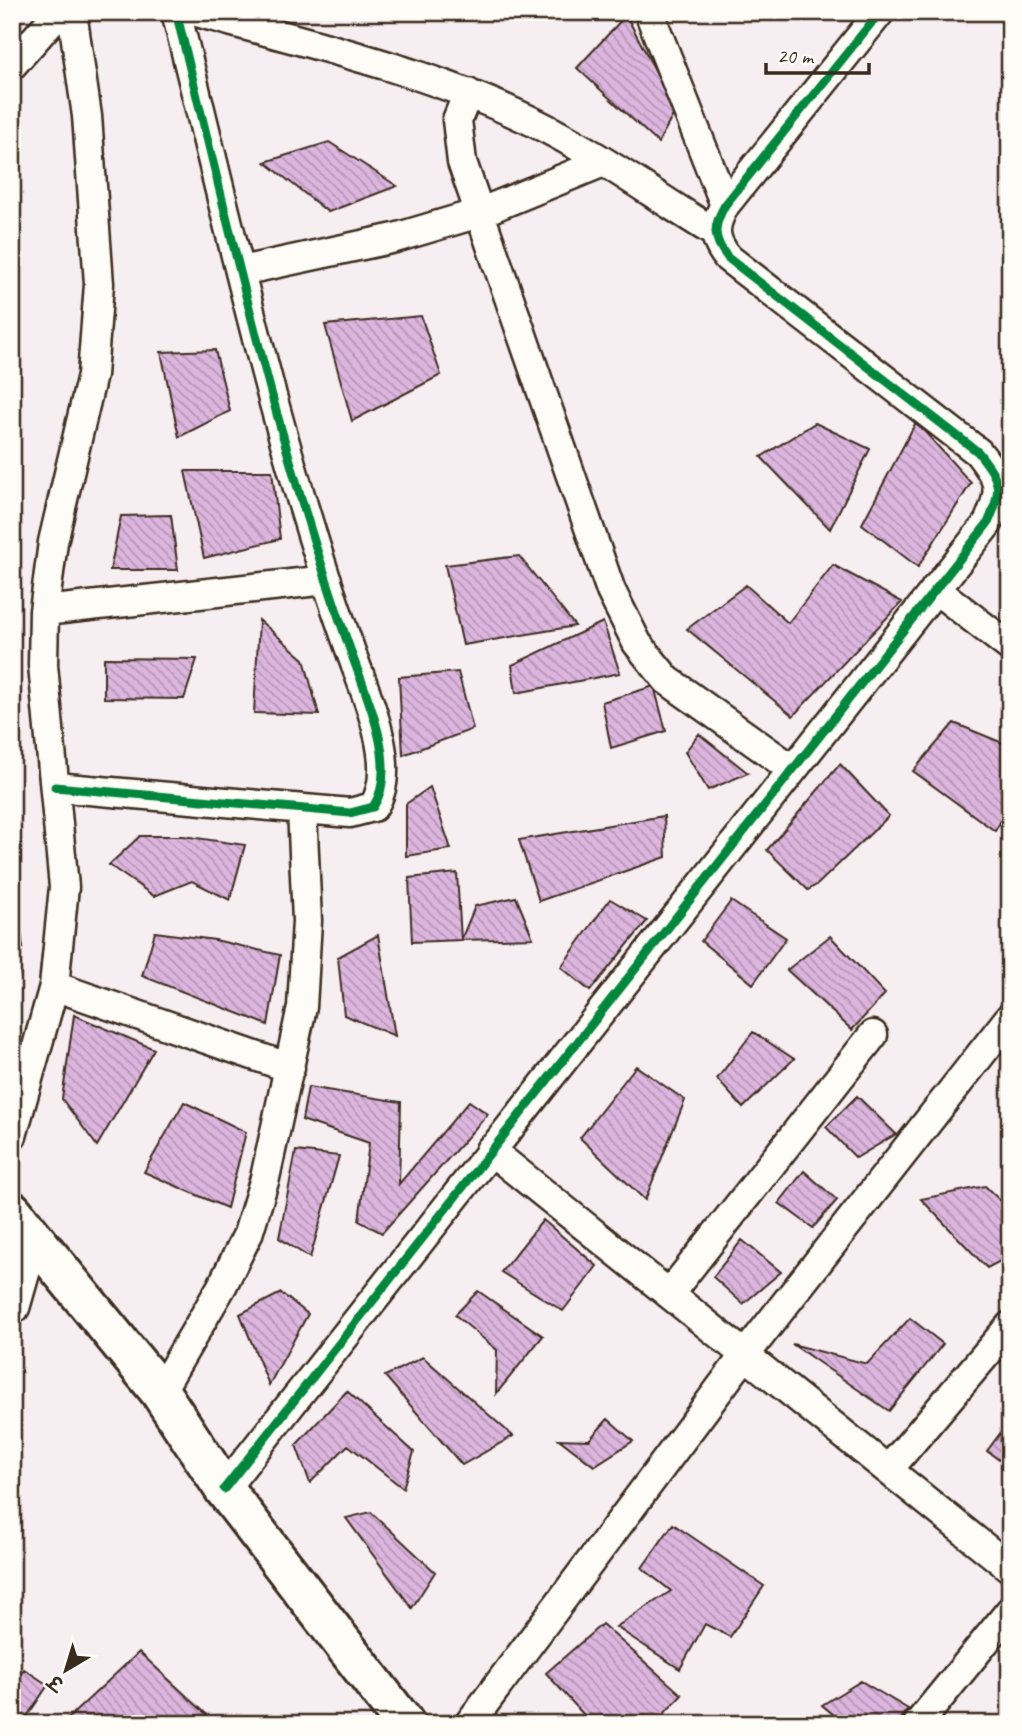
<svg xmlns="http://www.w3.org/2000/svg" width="1022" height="1736" viewBox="0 0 1022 1736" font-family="Caveat,'Playpen Sans Deva',sans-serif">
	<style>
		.building { fill: url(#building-back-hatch); stroke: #3b2a1e; stroke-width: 2 }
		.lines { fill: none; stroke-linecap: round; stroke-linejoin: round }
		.minor-casing { stroke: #3b2a1e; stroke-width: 33 }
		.tertiary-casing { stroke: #3b2a1e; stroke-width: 40 }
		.secondary-casing { stroke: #3b2a1e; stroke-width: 44 }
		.minor { stroke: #fdfcf7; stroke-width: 28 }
		.tertiary { stroke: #fdfcf7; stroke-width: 35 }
		.secondary { stroke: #fdfcf7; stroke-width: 38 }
		.cycleway-casing { stroke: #fdfcf7; stroke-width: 13 }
		.cycleway { stroke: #00873e; stroke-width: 9 }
	</style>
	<defs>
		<pattern id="building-back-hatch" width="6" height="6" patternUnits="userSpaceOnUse" patternTransform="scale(1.75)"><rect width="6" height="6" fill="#ddb6df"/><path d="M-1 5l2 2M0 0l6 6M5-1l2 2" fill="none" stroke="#b494b4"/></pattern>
	</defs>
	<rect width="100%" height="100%" fill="#f7eef2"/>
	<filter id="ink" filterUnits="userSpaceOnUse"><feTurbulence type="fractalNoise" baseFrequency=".0143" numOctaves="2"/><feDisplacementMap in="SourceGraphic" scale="14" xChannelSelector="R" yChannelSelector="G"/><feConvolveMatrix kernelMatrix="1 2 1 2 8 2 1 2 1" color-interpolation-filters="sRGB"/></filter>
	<g filter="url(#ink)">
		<path class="building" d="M626,15L676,110L658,143L577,68Z
			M329,142L397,186L328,212L265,162Z
			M421,316L441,375L352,421L325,325Z
			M215,350L230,411L179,437L161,352Z
			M916,422L971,483L918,567L862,524Z
			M815,423L870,449L830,529L761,457Z
			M185,471H272L280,539L204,558Z
			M171,515L178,570H110L121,516Z
			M519,556L575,626L463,645L445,565Z
			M833,565L902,602L793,716L687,629L746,585L788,623Z
			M259,620L304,659L319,715L254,713Z
			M603,622L620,673L516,693L512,665Z
			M104,658L197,659L184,699L104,698Z
			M458,672L473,729L403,755L399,677Z
			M654,686L666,731L611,748L602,702Z
			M954,723L1010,746V806L995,831L913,771Z
			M699,734L748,773L708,790L685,752Z
			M840,764L889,816L818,884L808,890L767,850Z
			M430,787L451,849L406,856V804Z
			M664,816L666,857L539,901L519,840Z
			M140,836H183L245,845L230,900L192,881L154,896L109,865Z
			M457,873L461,940L412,942L409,878Z
			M12,891L16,892L23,948L12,945Z
			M516,897L533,938L461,940L475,906Z
			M610,899L647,921L590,991L561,967Z
			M731,901L786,938L753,984L701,941Z
			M155,932L215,940L280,955L268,1025L142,976Z
			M378,935L395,1036L344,1015L338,957Z
			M830,936L885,994L852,1030L787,970Z
			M12,970L19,972L12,998Z
			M74,1015L154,1049L97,1146L62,1099Z
			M753,1032L794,1059L743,1108L717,1079Z
			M636,1066L685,1100L645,1200L580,1138Z
			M308,1087L401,1102L399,1184L469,1101L488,1114L382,1233L359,1221L369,1143L302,1120Z
			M857,1096L896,1134L856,1158L826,1127Z
			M184,1102L246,1132L227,1208L144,1172Z
			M296,1151L339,1156L310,1258L279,1238Z
			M804,1171L837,1200L813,1228L779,1203Z
			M985,1186L1010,1210V1256L987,1268L921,1199Z
			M543,1220L597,1266L563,1311L501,1272Z
			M742,1240L781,1272L743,1304L713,1277Z
			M478,1291L543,1336L496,1394L497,1350L455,1315Z
			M281,1293L308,1314L269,1385L240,1314Z
			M910,1318L943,1344L889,1411L792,1344L867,1364Z
			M423,1357L513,1436L462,1465L385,1376Z
			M347,1391L414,1452L403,1488L348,1445L310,1483L296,1445Z
			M608,1419L633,1441L594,1466L559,1439L589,1440Z
			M1010,1420V1468L987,1451Z
			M1010,1474V1500L1002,1499Z
			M371,1512L435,1572L412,1608L346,1518Z
			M673,1524L764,1586L730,1637L705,1624L680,1669L616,1627L671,1591L642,1568Z
			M602,1624L682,1695L654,1724H592L546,1673Z
			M139,1652L217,1724H62Z
			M24,1669L48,1685L22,1724H12V1687Z
			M861,1681L908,1709L897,1724H845L822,1705Z"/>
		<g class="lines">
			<defs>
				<path id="minor" d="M197,12C303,42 411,67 512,112C583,143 648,192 714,232
					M649,12L725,205
					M12,65L59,12
					M468,93L457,120L462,162L611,591L637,643L667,680L792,769
					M241,271L395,238L479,213L601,163
					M935,589L1010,647
					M44,611L327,580
					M55,787L350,813L373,807C400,768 366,695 352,655C277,446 230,227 176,12
					M54,986L290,1068
					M12,1136L54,986L64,887L43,665L44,611L53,542L92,375L99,284L87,116L72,12
					M490,1150L1010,1568
					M669,1294L873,1035
					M160,1392L222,1286L248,1234L265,1178L302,1007L307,921L302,809
					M888,1470L1010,1326
					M224,1489L988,523C1003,489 1001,481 978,452L728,258C712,238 713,226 725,205L880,12
					M469,1724L745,1355L1010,1017
					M918,1724L1010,1611"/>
				<path id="tertiary" d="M12,1306L32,1236"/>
				<path id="secondary" d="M12,1211L160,1392L224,1489L405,1724"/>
			</defs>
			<use href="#minor" class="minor-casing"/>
			<use href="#tertiary" class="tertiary-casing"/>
			<use href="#secondary" class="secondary-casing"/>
			<use href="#minor" class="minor"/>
			<use href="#tertiary" class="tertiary"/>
			<use href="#secondary" class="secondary"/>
			<defs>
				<path id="cycleway" d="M55,787L350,813L373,807C400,768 366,695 352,655C277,446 230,227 176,12
					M224,1489L988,523C1003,489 1001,481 978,452L728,258C712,238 713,226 725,205L880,12"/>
			</defs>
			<use href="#cycleway" class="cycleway-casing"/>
			<use href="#cycleway" class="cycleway"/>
		</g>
	</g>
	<rect width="1022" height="1736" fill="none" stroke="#fdfcf7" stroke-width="42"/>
	<rect x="21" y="21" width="980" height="1694" fill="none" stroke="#3b2a1e" stroke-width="2.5" filter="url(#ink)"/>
	<g transform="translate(66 1670) rotate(218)" stroke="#fdfcf7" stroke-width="5" paint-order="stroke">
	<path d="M0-5L12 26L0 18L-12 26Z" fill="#3b2a1e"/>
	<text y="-10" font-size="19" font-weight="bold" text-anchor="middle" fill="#3b2a1e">उ</text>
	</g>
	<path d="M766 63v10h103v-10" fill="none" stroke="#3b2a1e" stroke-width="3.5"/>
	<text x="777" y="63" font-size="21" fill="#3b2a1e" stroke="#fdfcf7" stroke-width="5" paint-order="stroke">20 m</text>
</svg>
